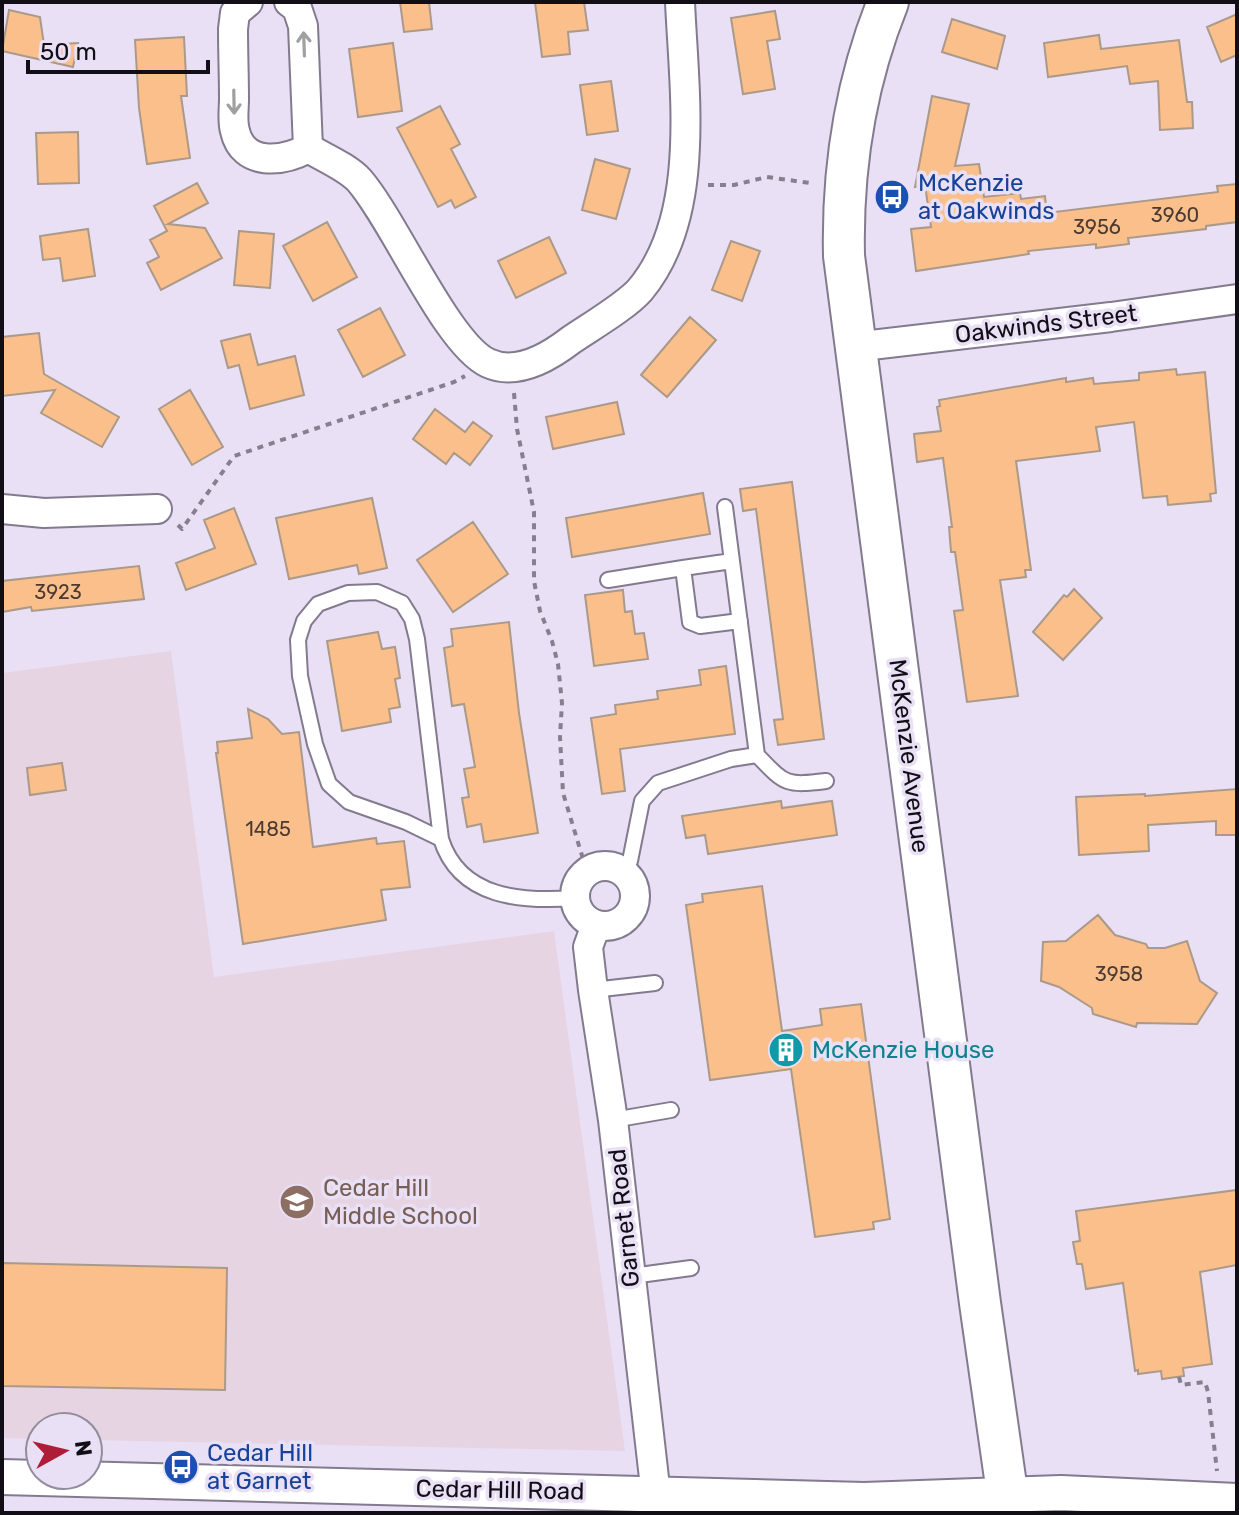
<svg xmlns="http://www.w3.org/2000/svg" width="1239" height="1515" viewBox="0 0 1239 1515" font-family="Rubik,sans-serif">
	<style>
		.education { fill: #e7d4e3 }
		.building { fill: #fabf8a; stroke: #ab9989; stroke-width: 2 }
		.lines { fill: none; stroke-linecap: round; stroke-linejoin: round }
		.service-casing { stroke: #837a8e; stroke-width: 18 }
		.minor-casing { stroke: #837a8e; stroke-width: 32 }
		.tertiary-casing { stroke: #837a8e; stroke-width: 38 }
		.secondary-casing { stroke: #837a8e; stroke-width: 44 }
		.path { stroke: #857f8e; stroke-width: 4; stroke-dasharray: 6 6; stroke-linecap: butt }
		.service { stroke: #fff; stroke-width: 14 }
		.minor { stroke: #fff; stroke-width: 28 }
		.tertiary { stroke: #fff; stroke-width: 34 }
		.secondary { stroke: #fff; stroke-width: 40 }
		.oneway { stroke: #a09fa1 }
		.labels { text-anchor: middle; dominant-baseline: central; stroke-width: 7; stroke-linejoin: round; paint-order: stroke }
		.number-label { font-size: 20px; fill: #4b3a32 }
		.transit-label { font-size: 24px; fill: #164399; stroke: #e9e0f6; text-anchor: start }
		.street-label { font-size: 24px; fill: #110e15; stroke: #e9e0f6 }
		.culture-label { font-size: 24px; fill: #0d838f; stroke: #e9e0f6; text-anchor: start }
		.education-label { font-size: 24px; fill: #785e54; stroke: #e9e0f6; text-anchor: start }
	</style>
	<rect width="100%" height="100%" fill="#e9e0f6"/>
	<path class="education" d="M171,651L214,977L554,931L625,1451L88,1440V1427H40V1439L2,1438V673Z"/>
	<path class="building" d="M400,2H429L432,29L404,32Z
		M535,2H584L588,30L568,32L570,54L542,57Z
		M9,10L40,17L44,45L78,43L73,67L2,51Z
		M775,11L780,39L767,41L775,89L743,94L731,18Z
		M1237,14V55L1221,62L1207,27Z
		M952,19L1005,36L997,69L942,52Z
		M1099,35L1101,49L1179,40L1187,102H1192L1193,128L1160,130L1158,81L1130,84L1127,66L1048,77L1044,43Z
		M184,37L187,96H181L190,158L147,164L139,108L135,40Z
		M393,43L402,111L358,117L349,49Z
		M611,81L618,131L587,135L580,85Z
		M932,96L969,104L955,166L979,164L984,197L1020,193L1021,199L1045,196L1047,213L1218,192L1217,186L1237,184V222L1206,226V229L1128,238L1129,244L1096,248V244L1028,251L1029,254L916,271L911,229L931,227L925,185L915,187Z
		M440,106L460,144L451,149L476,197L455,208L451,200L438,207L397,128Z
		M78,132L79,183L38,184L36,133Z
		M595,159L630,169L616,219L582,210Z
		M197,183L208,203L168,224L205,228L222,258L161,290L147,263L159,257L150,240L167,231L154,206Z
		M327,222L357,277L313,301L283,246Z
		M88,229L95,276L63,281L60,258L43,260L40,236Z
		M239,231L274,234L270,288L234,285Z
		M549,237L566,273L516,298L498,261Z
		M731,241L760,251L742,301L712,290Z
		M380,308L405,355L363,377L338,330Z
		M690,317L716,340L667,397L641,375Z
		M39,333L44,374L119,417L102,447L41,413L55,390L2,396V337Z
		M250,334L258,365L295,356L304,395L250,409L239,365L228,368L221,341Z
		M1176,369L1177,375L1205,372L1216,493L1210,494L1211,501L1168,505L1167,496L1143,498L1134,422L1096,427L1100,451L1016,461L1031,570H1025L1026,577L1000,580L1018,696L967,702L954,611L963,610L955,552H951L949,527H952L943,458L917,462L914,434L941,431L937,407L940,406L939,400L1066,378V382L1093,378L1094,384L1139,380V373Z
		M190,390L223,447L192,465L159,409Z
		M617,402L624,434L553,449L546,417Z
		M435,409L465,432L473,422L492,436L470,465L454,453L446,464L413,439Z
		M792,482L824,739L778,745L774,720L783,719L756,509L743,511L740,489Z
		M703,493L710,534L572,557L566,518Z
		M372,498L387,568L359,574L357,565L289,579L276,518Z
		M234,508L256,564L186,590L176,563L215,548L204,520Z
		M473,522L508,574L453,612L417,560Z
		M139,566L144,599L32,611L31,607L2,612V581Z
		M1074,589L1102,618L1063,660L1033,632L1064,595L1067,597Z
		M623,590L625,612L632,611L635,634L644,633L648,659L594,666L585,595Z
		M509,622L519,713L538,833L484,842L481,824L467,827L462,798L469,797L464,769L475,767L464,704L452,706L444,648L453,646L451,629Z
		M378,632L382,649L395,647L400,678L395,679L400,707L389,709L391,722L342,731L327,641Z
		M726,666L735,734L620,749L625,791L602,794L591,718L616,714L615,705L658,699L657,691L701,685L699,670Z
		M248,709L268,719L282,734L299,732L313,847L376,838L377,844L404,841L410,887L381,890L386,920L243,944L216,753H218L217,742L252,738Z
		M62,763L66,790L30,795L27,768Z
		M1237,789V835H1216V821L1148,825L1149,851L1079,855L1076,797L1145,794V796Z
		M781,801L782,808L832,801L837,835L708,854L705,835L686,838L682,816Z
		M762,886L782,1031L822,1025L820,1009L861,1004L890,1219L873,1222L874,1229L815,1237L791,1069L710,1080L686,905L703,902L702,894Z
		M1098,915L1115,935L1146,944L1148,948H1165L1187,941L1200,981L1217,993L1197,1024L1137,1023L1136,1027L1093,1014L1092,1008L1059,987L1041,981L1043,942L1066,941Z
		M1237,1190V1265L1200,1272L1212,1364L1183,1368L1184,1376L1162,1379L1161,1371L1138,1374V1370L1135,1371L1123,1283L1086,1289L1082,1264H1077L1073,1242L1080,1241L1076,1211Z
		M2,1263L227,1268L225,1390L2,1386Z"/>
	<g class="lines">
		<defs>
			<path id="service" d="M732,561L683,568L690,622L700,626L740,621
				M608,580L683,568
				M757,755C785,784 785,786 826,781
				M441,839L406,822L349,802L329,784L315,744L300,676L298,640L304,621L318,604L348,593L377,592L402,603L412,619L417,639L441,839C460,899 523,902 576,898
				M622,871L630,861L642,801L658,783L731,759L757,755L725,507
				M593,990L655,983
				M613,1120L671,1110
				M632,1276L691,1268"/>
			<path id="minor" d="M248,2L235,13L233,29C233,52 234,76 234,99C234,109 232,121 235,131C243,167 283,162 308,148
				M289,2L297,8L303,26L308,148
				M308,148C323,157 347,167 359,180C394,220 447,344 488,363C516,376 549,357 571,340C590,327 626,306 640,290C702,216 684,92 680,2
				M854,347L1111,317L1237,299
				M2,509L44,513L157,509
				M575 896a30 30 0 1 1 60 0a30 30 0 1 1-60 0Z
				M596,925L588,947L593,990L613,1120L658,1513"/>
			<path id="tertiary" d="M2,1477L864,1500L1061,1493L1237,1501"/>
			<path id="secondary" d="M888,2C855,84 842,168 844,256L980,1303L1010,1513"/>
		</defs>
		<use href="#service" class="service-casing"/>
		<use href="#minor" class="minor-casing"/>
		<use href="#tertiary" class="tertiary-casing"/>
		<use href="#secondary" class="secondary-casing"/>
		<path class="path" d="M708,185H734L767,177L810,183
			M514,393L517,429L534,512V581L540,611L552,641L558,664L562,703L560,737L563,793L587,872
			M178,525L182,529L234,456L454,382L465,376
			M1179,1377L1181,1385L1205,1382L1208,1392L1217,1471"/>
		<use href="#service" class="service"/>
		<use href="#minor" class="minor"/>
		<use href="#tertiary" class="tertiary"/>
		<use href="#secondary" class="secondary"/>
	</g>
	<defs><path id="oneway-shaft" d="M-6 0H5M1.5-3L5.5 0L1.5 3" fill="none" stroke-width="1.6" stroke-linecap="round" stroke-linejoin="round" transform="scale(2)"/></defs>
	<g class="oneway">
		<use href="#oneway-shaft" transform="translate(304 44) rotate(-92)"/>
		<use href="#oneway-shaft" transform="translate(234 102) rotate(89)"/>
	</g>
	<defs>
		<symbol id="bus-disc" viewBox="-11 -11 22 22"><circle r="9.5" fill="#1a4fb4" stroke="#e9e0f6"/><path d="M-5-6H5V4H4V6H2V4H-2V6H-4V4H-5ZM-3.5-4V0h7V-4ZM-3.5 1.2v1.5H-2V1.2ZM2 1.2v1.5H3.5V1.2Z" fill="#fff"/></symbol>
		<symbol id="building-disc" viewBox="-11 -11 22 22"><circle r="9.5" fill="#0f9aa8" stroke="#e9e0f6"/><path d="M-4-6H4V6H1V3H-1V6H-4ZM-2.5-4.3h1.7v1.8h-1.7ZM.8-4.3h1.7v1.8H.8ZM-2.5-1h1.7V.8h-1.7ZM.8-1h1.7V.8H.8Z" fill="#fff"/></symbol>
		<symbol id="school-disc" viewBox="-11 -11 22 22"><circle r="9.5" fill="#8d6e63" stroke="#e9e0f6"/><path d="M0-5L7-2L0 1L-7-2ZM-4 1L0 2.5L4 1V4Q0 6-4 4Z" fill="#fff"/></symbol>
	</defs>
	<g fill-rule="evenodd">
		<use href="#bus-disc" x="872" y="177" width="40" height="40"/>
		<use href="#building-disc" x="766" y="1030" width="40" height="40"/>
		<use href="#school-disc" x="277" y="1182" width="40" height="40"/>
		<use href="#bus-disc" x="161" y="1447" width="40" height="40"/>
	</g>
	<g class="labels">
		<g class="number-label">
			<text x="1175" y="215">3960</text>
			<text x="1097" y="227">3956</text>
			<text x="58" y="592">3923</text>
			<text x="268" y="829">1485</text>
			<text x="1119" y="974">3958</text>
		</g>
		<g class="transit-label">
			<text x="918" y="183">McKenzie<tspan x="918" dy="28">at Oakwinds</tspan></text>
			<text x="207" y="1453">Cedar Hill<tspan x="207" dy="28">at Garnet</tspan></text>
		</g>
		<g class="street-label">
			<text transform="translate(1046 324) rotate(-7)">Oakwinds Street</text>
			<text transform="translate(909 756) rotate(83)">McKenzie Avenue</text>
			<text transform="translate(624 1218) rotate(-96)">Garnet Road</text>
			<text transform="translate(500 1490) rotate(1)">Cedar Hill Road</text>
		</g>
		<g class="culture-label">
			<text x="812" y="1050">McKenzie House</text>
		</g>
		<g class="education-label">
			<text x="323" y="1188">Cedar Hill<tspan x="323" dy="28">Middle School</tspan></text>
		</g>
	</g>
	<rect width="1239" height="1515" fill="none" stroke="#110e15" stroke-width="8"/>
	<g transform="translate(64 1451) rotate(82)"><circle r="38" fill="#e9e0f6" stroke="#938c9c" stroke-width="2"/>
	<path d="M0-6L14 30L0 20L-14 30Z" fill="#af1c38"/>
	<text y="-12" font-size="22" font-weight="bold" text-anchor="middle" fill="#110e15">N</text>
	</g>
	<path d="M28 60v12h180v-12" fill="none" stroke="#110e15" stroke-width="4"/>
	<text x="40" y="60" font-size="24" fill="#110e15" stroke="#e9e0f6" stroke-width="6" paint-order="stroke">50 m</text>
</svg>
